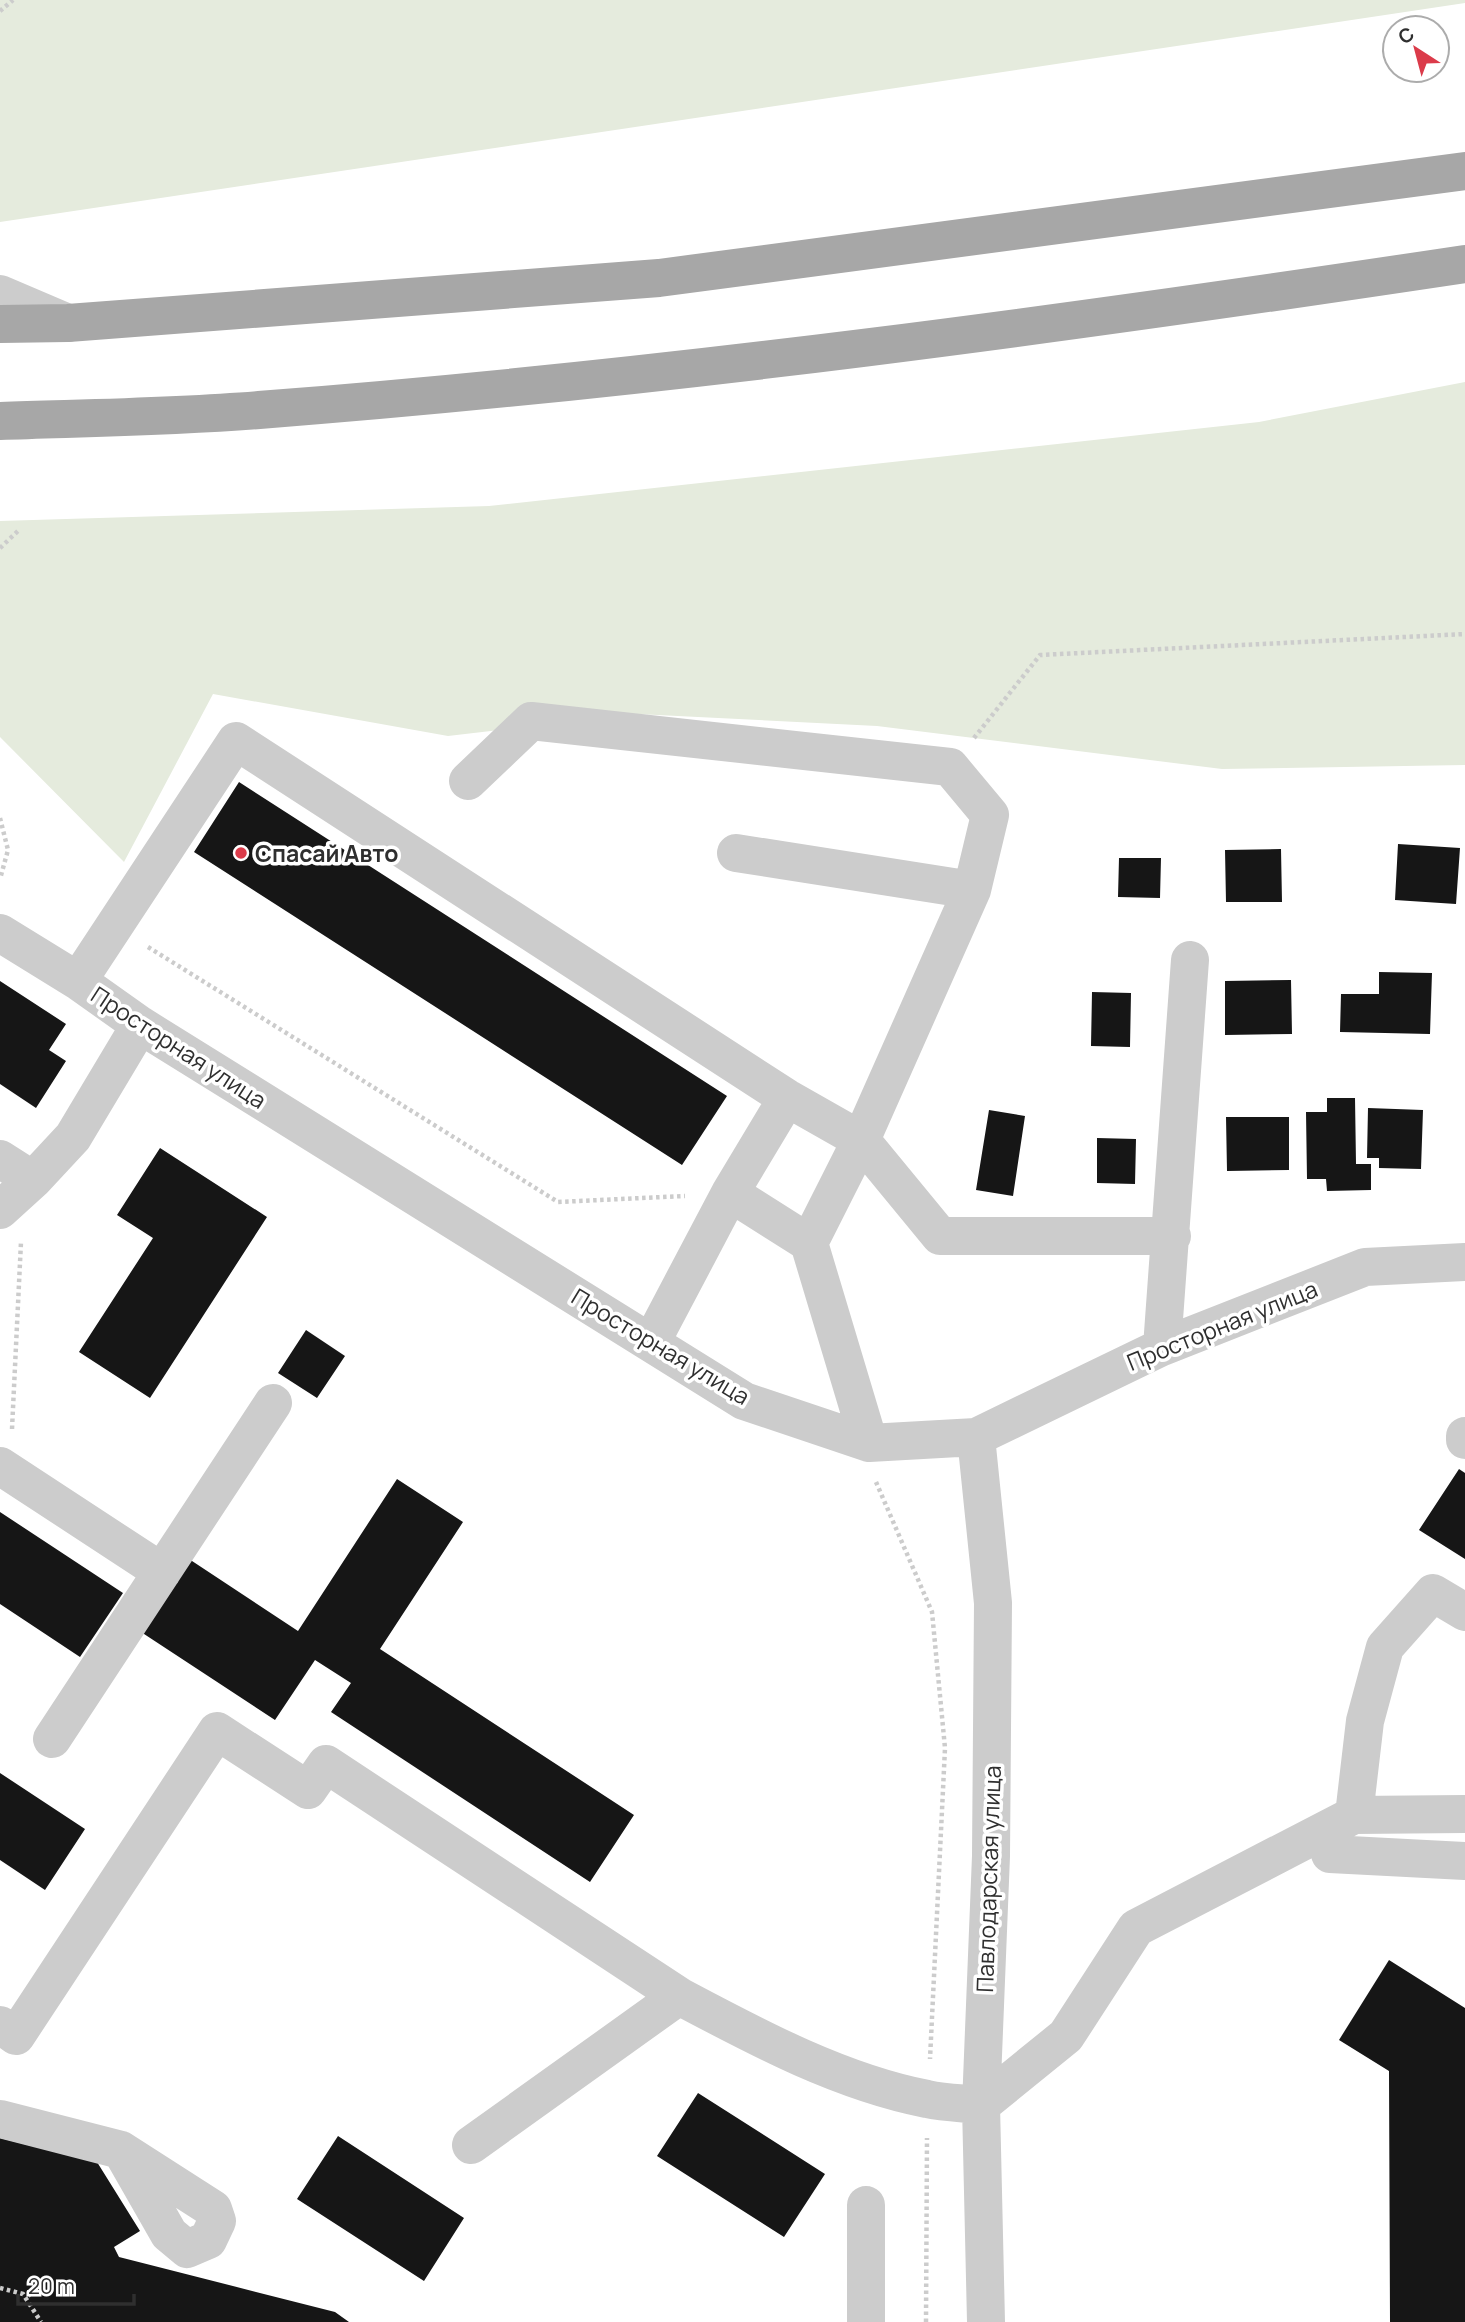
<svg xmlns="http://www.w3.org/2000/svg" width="1465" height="2322" viewBox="0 0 1465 2322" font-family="Manrope,sans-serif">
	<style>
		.green { fill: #e5ebdd }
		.building { fill: #161616 }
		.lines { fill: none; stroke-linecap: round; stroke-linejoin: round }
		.path { stroke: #ccc; stroke-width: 4.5; stroke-dasharray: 3.5 3.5; stroke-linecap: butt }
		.minor { stroke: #ccc; stroke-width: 38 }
		.major { stroke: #a7a7a7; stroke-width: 38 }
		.poi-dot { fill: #db3b4a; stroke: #fff; stroke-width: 2.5 }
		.labels { text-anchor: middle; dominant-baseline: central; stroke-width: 7; stroke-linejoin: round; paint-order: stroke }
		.poi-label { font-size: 23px; font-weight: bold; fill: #2f2f2f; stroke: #fff; text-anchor: start }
		.street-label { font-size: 23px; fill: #2f2f2f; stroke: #fff }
	</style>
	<rect width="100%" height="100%" fill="#fff"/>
	<path class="green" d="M0,0H1465V3L0,222Z
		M1465,382V765L1222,769L877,726L637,714L448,736L213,694L124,862L0,737V521L489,506L1259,422Z"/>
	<path class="building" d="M239,782L727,1096L682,1165L194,852Z
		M1398,844L1460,848L1456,904L1395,900Z
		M1281,849L1282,902H1226L1225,850Z
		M1119,858H1161L1160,898L1118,897Z
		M1379,972L1432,973L1430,1034L1340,1032L1341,994H1379Z
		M1291,980L1292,1034L1225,1035V981Z
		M0,981L66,1024L49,1050L66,1061L36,1108L0,1084Z
		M1092,992L1131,993L1130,1047L1091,1046Z
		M1327,1098H1355L1356,1164H1371V1190L1327,1191L1326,1179H1307L1306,1112H1327Z
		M1368,1108L1423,1110L1421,1169L1379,1168V1158H1367Z
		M989,1110L1025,1116L1013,1196L976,1190Z
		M1226,1117H1289V1170L1227,1171Z
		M1097,1138L1136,1139L1135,1184L1097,1183Z
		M160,1148L267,1217L150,1398L79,1352L153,1238L117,1215Z
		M306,1330L345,1356L317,1398L278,1373Z
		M1459,1469L1465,1473V1559L1419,1530Z
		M397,1479L463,1522L380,1649L634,1815L590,1882L331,1712L351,1683L315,1660L275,1720L141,1632L189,1559L298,1631Z
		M0,1512L123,1593L80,1657L0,1604Z
		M0,1773L85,1829L45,1890L0,1860Z
		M1389,1960L1465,2008V2322H1390L1389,2071L1339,2040Z
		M698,2093L825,2174L784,2237L657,2156Z
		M338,2136L464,2218L424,2281L297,2199Z
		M0,2138L97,2162L140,2231L114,2247L119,2257L335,2312L349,2322H0Z"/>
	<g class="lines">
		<path class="path" d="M0,11L13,0
			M0,548L20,529
			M974,738L1040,655L1465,634
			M0,818L8,850L0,879
			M148,947L558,1202L685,1196
			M12,1429L21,1242
			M876,1482L932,1612L945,1748L930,2059
			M0,2288L23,2294L41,2322
			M926,2322L927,2138"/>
		<path class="minor" d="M0,294L68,323
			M468,781L531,721L950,767L990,815L972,890L861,1140L809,1243L869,1443
			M736,853L972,890
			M0,933L78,981L140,1025L744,1401L869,1443L976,1437L1162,1347L1365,1267L1465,1262
			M78,981L236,741L787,1098L861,1140L940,1236H1172
			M0,1159L33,1180
			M730,1193L809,1243
			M0,1210L33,1180L73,1137L140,1025
			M652,1341L730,1193L787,1098
			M1162,1347L1190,960
			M976,1437L993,1603L991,1856L981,2105L986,2322
			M1465,1440V1436
			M0,1466L162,1572
			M52,1739L273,1403
			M1354,1815L1365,1721L1385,1647L1433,1593L1465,1612
			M1330,1854L1465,1861
			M0,2025L16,2036L217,1731L308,1790L326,1764L679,1996
			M0,2119L121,2150
			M471,2145L679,1996C758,2038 840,2082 927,2099C945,2103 963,2103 981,2105L1066,2036L1136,1928L1354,1815L1465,1814
			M121,2150L213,2209L217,2221L208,2240L187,2249L169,2234Z
			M866,2322V2205"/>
		<path class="major" d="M0,324L68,323L659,278L1465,171
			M0,421C86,418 173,417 259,410C663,379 1065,324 1465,264"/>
	</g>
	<circle class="poi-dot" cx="241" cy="853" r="7"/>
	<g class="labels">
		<g class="poi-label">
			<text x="255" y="853">Спасай Авто</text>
		</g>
		<g class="street-label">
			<text transform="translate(179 1047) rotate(33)">Просторная улица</text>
			<text transform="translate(1222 1325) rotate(-22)">Просторная улица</text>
			<text transform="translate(661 1346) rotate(31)">Просторная улица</text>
			<text transform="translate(988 1879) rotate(-88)">Павлодарская улица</text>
		</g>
	</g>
	<g transform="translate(1416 49) rotate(324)"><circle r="33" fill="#ffffff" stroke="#acacac" stroke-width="2"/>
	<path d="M0-5L12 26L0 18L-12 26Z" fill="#db3b4a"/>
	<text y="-10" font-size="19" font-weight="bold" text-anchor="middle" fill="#2f2f2f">С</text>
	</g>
	<path d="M18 2294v10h116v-10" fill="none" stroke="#2f2f2f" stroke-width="3.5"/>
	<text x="28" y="2294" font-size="21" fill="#2f2f2f" stroke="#ffffff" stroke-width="5" paint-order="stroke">20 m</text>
</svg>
